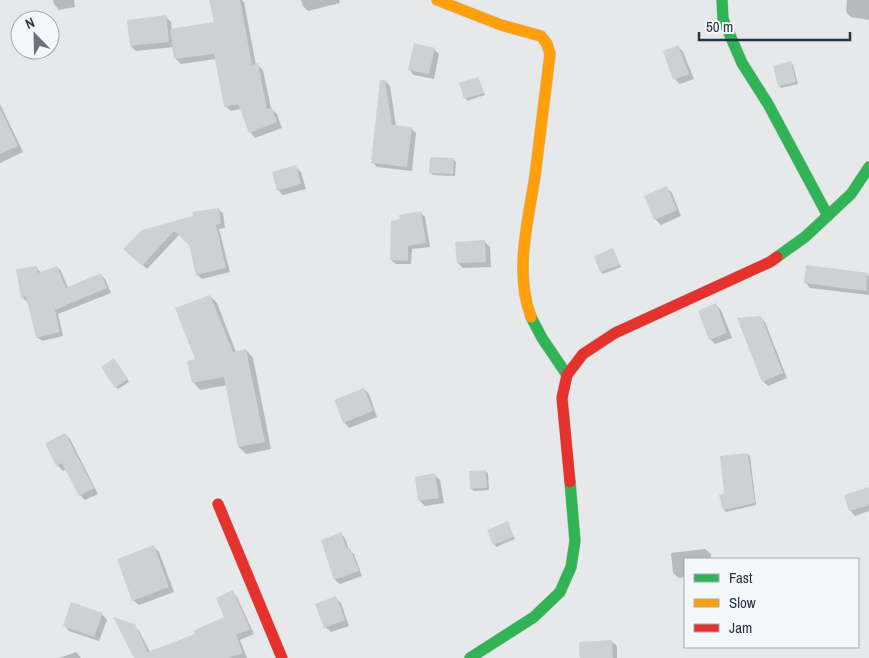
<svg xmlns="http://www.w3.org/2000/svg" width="869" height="658" viewBox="0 0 869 658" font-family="'Archivo Narrow',sans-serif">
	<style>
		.shadow { fill: #0003 }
		.building { fill: #ced0d3 }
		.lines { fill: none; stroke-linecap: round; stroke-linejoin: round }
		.fast-casing { stroke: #c4c6c8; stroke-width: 12 }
		.slow-casing { stroke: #c4c6c8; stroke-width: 12 }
		.jam-casing { stroke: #c4c6c8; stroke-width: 12 }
		.fast { stroke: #30b455; stroke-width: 11 }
		.slow { stroke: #ff9f0a; stroke-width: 11 }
		.jam { stroke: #e5322d; stroke-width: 11 }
	</style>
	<rect width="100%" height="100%" fill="#e6e8ea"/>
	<path class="shadow" d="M53,0H74L75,7L59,10L54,4Z
		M223,0H242L244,2L256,65H258L263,70L271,108L277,114L282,128L255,138L250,132L241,109L231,111L225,106L216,59L181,64L175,58L174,47L136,51L131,46L166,17L171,22L172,30L215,23Z
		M301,0H339L340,3L308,11L303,6Z
		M847,0H869V20L851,17L846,12Z
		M678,46L683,52L694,79L680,84L675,79Z
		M434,49L439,54L434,79L414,75L409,69Z
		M791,63L793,65L798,84L781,88L779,86Z
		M478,78L485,95L467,101L460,84Z
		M385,81L390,86L396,126L411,128L416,133L412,171L377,167L373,163Z
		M0,104L23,152L0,163Z
		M454,160L456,162L455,176L433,175L430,172Z
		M295,167L301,172L306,189L283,195L278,190Z
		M667,188L672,193L681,216L661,225L655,219Z
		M218,209L223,213L225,228L219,229L230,272L202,279L197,275L190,244L179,235L147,269L125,249Z
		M421,213L425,217L430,247L412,249L411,264H396L391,260Z
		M484,241L490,247L491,267L463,268L458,263Z
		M613,250L621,267L603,274L601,272Z
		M36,267L41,273L57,267L61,271L68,288L101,275L105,279L111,293L58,314L63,336L42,341L37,337L29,301H26L22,297Z
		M867,274L869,276V295L810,288L805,282Z
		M210,296L217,303L236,352L246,350L253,358L271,449L246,454L239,447L227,385L200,390L193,382Z
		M716,305L721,310L732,338L715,344L710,339Z
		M760,317L765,322L787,378L768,386L763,381Z
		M116,362L129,382L118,389L116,387Z
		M364,389L369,394L377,417L349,428L344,422Z
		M65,434L70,439L98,494L85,500L80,495L66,469L63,471L57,465L46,443Z
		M748,454L750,456L756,505L726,512L724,510L726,494Z
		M485,471L488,473L489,490L474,491L471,489Z
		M435,475L440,480L444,503L425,506L420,501L416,478Z
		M869,488V511L855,516L850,510Z
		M508,523L515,539L496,547L494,544Z
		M341,534L345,538L349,550L354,554L362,576L340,584L335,580L322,540Z
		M154,547L159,552L174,592L139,605L133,600Z
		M705,549L711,554V559H685V577L679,578L673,573L671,553Z
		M233,592L237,597L254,634L240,640L247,658H135L134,625L139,631L150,652L196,634L225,618Z
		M336,598L341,603L349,626L331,632L325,627Z
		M102,614L107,620L99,641L69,631L64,625Z
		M611,641L617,646V658H582Z
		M76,652L81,658H59Z"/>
	<path class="building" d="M209,0H240L252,65L258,63L267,109L272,108L277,122L249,133L238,104L224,107L214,54L174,59L170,29L214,22Z
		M166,15L169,42L130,46L127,20Z
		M414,43L435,48L429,74L408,70Z
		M678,45L689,74L673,80L663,51Z
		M791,61L796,82L778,86L773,66Z
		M478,77L484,93L464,99L459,83Z
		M380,80H385L392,125L412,127L407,167L371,163Z
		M0,108L18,146L0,154Z
		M430,157L454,158L453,174L429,173Z
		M296,165L301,184L277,191L272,172Z
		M667,186L677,210L654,220L644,196Z
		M219,208L221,224L216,225L226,268L196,275L189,245L174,231L142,266L123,249L142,230L193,216L192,212Z
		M421,211L426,243L408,246V261L390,260L391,221L400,219L399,215Z
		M485,240L486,262L457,263L455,242Z
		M613,248L620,265L600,272L594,256Z
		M806,265L868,273L866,291L804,283Z
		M37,266L38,273L57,266L66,288L101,273L107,288L55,310L60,332L36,338L26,297L21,298L16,269Z
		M210,295L233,352L246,349L265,442L238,447L224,377L192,383L187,361L195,359L175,308Z
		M716,303L727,333L709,340L698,311Z
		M761,316L783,373L762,382L737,318Z
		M114,358L128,379L115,388L101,367Z
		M364,388L373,411L343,423L334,400Z
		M65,433L94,488L79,496L62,463L56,466L45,443Z
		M748,453L755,503L723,510L719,495L724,493L720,456Z
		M486,470L487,488L470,489L469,471Z
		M435,473L439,498L418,501L415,477Z
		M869,487V505L849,511L844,495Z
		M508,521L514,537L493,545L487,530Z
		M341,532L347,549L350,548L359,571L334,580L321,540Z
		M154,545L169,587L132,601L117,559Z
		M233,590L250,629L236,635L243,653L228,658H134L113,617L135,624L148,652L195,634L193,631L224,617L216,598Z
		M336,596L345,620L324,628L315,604Z
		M71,602L103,613L94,637L63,626Z
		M612,640L613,658H580L579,642Z"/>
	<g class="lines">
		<defs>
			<path id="fast" d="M722,0L723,19L742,63L768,104L828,216
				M777,257L805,237L851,194L869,167
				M531,317L542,338L567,375
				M470,658L534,617L560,592L571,567L575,541L570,482"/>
			<path id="slow" d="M437,0L501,25L541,36L547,44L550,54C545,95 540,136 535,176C528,222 514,272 531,317"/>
			<path id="jam" d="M570,482L562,398L567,375L583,354L615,333L770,262L777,257
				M218,504L282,658"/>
		</defs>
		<use href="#fast" class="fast-casing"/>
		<use href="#slow" class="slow-casing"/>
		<use href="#jam" class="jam-casing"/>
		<use href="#fast" class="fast"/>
		<use href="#slow" class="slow"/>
		<use href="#jam" class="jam"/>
	</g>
	<rect x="684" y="558" width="175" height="90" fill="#f4f6f9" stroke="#a4a8b1"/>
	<rect x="694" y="574" width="25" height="8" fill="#30b455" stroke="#a4a8b1"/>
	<text x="729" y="583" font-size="15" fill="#2b3445">Fast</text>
	<rect x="694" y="599" width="25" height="8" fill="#ff9f0a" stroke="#a4a8b1"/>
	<text x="729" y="608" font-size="15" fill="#2b3445">Slow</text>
	<rect x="694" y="624" width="25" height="8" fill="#e5322d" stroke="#a4a8b1"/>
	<text x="729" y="633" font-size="15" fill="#2b3445">Jam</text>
	<g transform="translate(35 35) rotate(337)"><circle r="24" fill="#f4f6f9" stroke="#a4a8b1"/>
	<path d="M0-4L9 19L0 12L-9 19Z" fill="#6c737f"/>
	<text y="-8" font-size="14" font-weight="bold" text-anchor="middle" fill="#2b3445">N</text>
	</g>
	<path d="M699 32v8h151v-8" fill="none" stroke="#2b3445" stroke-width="2.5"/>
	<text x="706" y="32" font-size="15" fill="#2b3445" stroke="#f4f6f9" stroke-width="4" paint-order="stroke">50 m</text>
</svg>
